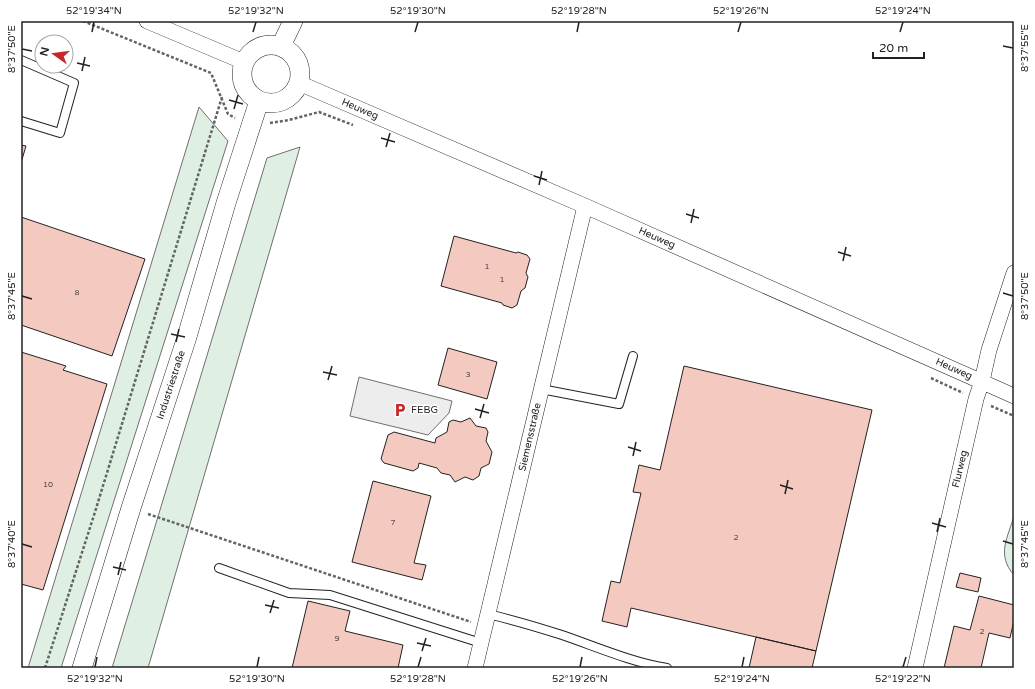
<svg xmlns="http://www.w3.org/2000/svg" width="1035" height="689" viewBox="0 0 1035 689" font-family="'Varela Round',sans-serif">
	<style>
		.green { fill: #e0efe3; stroke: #6f6f6f }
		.parking { fill: #ededed; stroke: #6f6f6f }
		.building { fill: #f3c9c0; stroke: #222 }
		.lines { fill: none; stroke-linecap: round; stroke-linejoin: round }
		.service-casing { stroke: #222; stroke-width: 10 }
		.minor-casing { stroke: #222; stroke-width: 16 }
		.tertiary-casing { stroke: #222; stroke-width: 20 }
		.path { stroke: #646464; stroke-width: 2.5; stroke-dasharray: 3 2; stroke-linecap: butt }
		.service { stroke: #fff; stroke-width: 8 }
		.minor { stroke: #fff; stroke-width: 15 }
		.tertiary { stroke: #fff; stroke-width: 19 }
		.ticks { fill: none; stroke: #222; stroke-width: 1.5 }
		.labels { text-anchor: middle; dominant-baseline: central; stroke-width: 3; stroke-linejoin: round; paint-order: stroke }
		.number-label { font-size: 8px; fill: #564c4a }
		.street-label { font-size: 10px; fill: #222; stroke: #fff }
		.poi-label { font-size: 10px; fill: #222; stroke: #fff; text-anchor: start }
		.neatline { fill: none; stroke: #222; stroke-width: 1.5 }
		.ticks-label { font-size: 10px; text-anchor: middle; fill: #222 }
	</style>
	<rect width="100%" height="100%" fill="#fff"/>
	<path class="green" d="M199,107L228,141L61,668H28Z
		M300,147L148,668H112L267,158Z
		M1014,516V575C996,555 1008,537 1014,516Z"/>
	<path class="parking" d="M359,377L452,401L449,413L428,435L350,416Z"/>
	<path class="building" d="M21,145L26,146L21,163Z
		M21,217L145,259L112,356L21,325Z
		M454,236L516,253L518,252L527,255L530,259L526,273L528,277L525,288L521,291L517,305L512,308L503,305L502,303L441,286Z
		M448,348L497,362L487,399L438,385Z
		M21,352L66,366L63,370L107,384L43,590L21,584Z
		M684,366L872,410L816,651L631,608L627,627L602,621L611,581L620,583L641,493L633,492L639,465L660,470Z
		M470,418L476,426L486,428L488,432L486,441L492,452L489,464L481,468L479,476L473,480L465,477L455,482L450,475L441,473L437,468L419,463L418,468L413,471L384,463L381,459L388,435L394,432L435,443L436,438L447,432L449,422L453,420L461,422Z
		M373,481L431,496L414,563L426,565L422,580L352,562Z
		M960,573L981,578L978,592L956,587Z
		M979,596L1014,605V620L1010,638L989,633L981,668H944L954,626L970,630Z
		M308,601L350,611L345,631L403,645L398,668H292Z
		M756,637L816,651L812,668H749Z"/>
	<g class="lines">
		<defs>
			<path id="service" d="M21,60L74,83L60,133L21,121
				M541,389L619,404L633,356
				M219,568L289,593L330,595L481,643
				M488,614C513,620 537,627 562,635C597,647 631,662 667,668"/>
			<path id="minor" d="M147,21L244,62
				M299,83L585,206L1014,396
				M475,668L585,206
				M915,668L976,399L982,381L989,350L1014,273"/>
			<path id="tertiary" d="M242 74a29 29 0 1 1 58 0a29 29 0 1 1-58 0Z
				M281,46L293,21
				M82,668L131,508L186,340L226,203L259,101"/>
		</defs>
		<use href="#service" class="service-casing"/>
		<use href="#minor" class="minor-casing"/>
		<use href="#tertiary" class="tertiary-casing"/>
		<path class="path" d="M83,21L211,73L228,114L235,118
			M270,123L289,120L319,112L353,125
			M931,378L963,393
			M991,406L1014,416
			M148,514L471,622
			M45,668L95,512L222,97"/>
		<use href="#service" class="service"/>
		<use href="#minor" class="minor"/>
		<use href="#tertiary" class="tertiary"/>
	</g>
	<path class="ticks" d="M92,32L94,22M253,32L256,22M415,32L418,22M577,32L579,22M738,32L741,22M900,32L903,22M1003,46L1013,48M22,49L32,51M77,63L90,66M82,71L85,57M229,100L243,104M234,109L238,95M381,138L395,142M386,147L390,133M534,176L547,180M539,185L542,171M686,214L699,218M691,223L694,209M838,252L851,256M843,261L846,247M1003,293L1013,296M22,296L32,299M171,334L185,337M176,342L179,329M323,372L337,375M328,380L332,366M475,409L489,413M480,418L484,404M628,447L641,451M633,456L636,442M780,485L793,489M785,494L788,480M932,523L946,527M937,532L940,518M1003,541L1013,544M22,544L32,547M113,567L126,570M118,575L121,562M265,605L279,608M270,613L274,600M417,643L431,646M422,651L426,638M95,667L97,657M257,667L259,657M418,667L421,657M580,667L582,657M742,667L744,657M903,667L906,657"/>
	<defs>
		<symbol id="parking-bare" viewBox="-9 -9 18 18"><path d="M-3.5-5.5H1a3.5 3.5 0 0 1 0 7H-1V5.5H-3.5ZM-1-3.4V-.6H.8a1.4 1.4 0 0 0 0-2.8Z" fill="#c62828" stroke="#fff" stroke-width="2.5" paint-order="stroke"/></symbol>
	</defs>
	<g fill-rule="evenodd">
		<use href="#parking-bare" x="390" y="400" width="20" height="20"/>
	</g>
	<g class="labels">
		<g class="number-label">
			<text x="487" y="266">1</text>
			<text x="502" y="279">1</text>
			<text x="77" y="292">8</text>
			<text x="468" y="374">3</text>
			<text x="48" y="484">10</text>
			<text x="393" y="522">7</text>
			<text x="736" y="537">2</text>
			<text x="982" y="631">2</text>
			<text x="337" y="638">9</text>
		</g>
		<g class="street-label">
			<text transform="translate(360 109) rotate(23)">Heuweg</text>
			<text transform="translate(657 238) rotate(24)">Heuweg</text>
			<text transform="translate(954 369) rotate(24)">Heuweg</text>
			<text transform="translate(171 385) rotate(-72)">Industriestraße</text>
			<text transform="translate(530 437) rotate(-77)">Siemensstraße</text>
			<text transform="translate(960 469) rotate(-77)">Flurweg</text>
		</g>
		<g class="poi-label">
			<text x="411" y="410">FEBG</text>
		</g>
	</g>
	<rect width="1035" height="689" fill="none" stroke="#ffffff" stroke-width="44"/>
	<g transform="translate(54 54) rotate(284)"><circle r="19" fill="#ffffff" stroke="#a7a7a7"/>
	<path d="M0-3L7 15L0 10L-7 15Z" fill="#c62828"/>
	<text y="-6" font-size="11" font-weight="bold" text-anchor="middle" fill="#222222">N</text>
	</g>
	<path d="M873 52v6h51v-6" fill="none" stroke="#222222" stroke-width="2"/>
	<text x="879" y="52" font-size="12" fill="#222222" stroke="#ffffff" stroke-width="3" paint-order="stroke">20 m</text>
	<rect x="22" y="22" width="991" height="645" class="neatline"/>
	<g class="ticks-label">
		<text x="94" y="14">52°19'34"N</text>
		<text x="256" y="14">52°19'32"N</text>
		<text x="418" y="14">52°19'30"N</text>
		<text x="579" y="14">52°19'28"N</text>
		<text x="741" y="14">52°19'26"N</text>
		<text x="903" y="14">52°19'24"N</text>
		<text transform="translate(1024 48) rotate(-90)" y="4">8°37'55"E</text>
		<text transform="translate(11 49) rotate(-90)" y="4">8°37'50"E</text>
		<text transform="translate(1024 296) rotate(-90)" y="4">8°37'50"E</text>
		<text transform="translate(11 296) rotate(-90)" y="4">8°37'45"E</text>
		<text transform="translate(1024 544) rotate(-90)" y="4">8°37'45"E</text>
		<text transform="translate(11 544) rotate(-90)" y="4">8°37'40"E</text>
		<text x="95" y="682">52°19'32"N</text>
		<text x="257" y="682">52°19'30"N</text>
		<text x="418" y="682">52°19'28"N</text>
		<text x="580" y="682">52°19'26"N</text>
		<text x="742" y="682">52°19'24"N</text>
		<text x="903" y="682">52°19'22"N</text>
	</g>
</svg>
